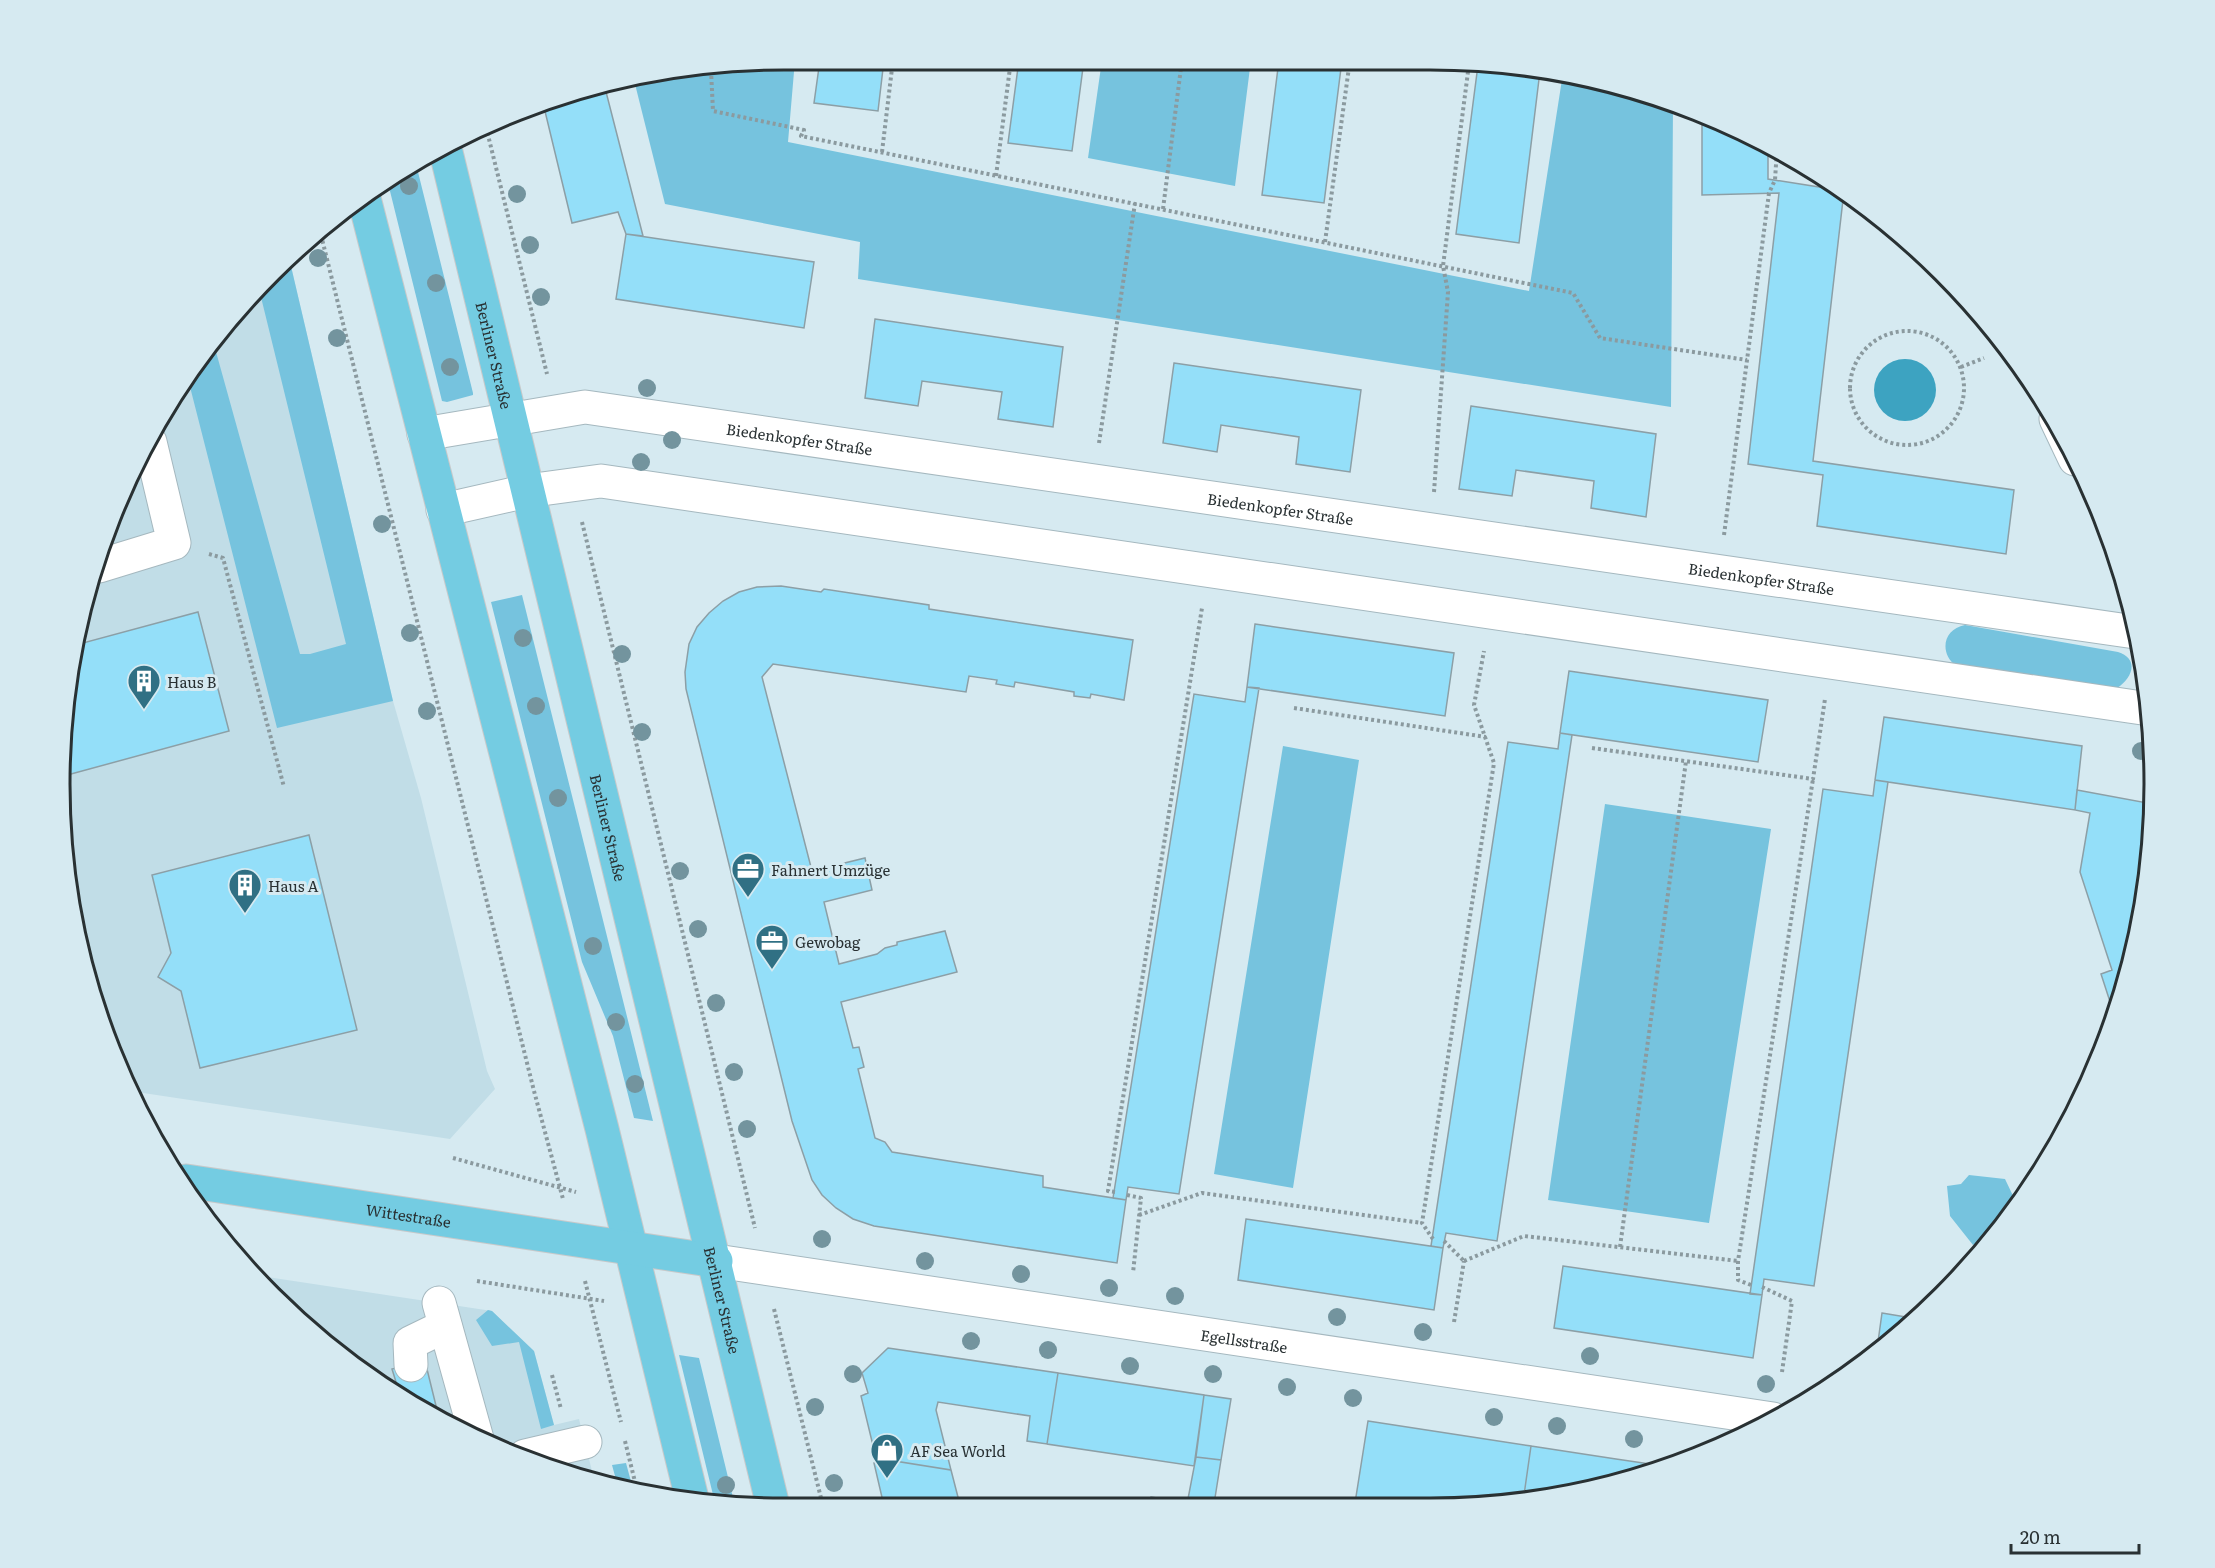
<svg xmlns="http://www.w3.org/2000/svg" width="2215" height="1568" viewBox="0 0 2215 1568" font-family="Literata,serif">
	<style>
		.built { fill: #c1dde7 }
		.green { fill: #76c3de }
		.water { fill: #3da3c1 }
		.building { fill: #94dff9; stroke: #8c9fa6; stroke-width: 1.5 }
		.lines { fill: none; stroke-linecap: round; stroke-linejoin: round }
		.minor-casing { stroke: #a5b8bf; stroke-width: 35 }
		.major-casing { stroke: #c7c9ca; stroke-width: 35 }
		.path { stroke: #8b9a9f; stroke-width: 4; stroke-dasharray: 3 3; stroke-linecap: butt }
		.minor { stroke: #fff; stroke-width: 33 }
		.major { stroke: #74cce2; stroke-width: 33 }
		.tree { fill: #73949e }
		.labels { text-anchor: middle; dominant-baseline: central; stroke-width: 6; stroke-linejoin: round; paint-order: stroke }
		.street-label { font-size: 15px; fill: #293133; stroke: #d6eaf1 }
		.poi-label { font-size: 15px; fill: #293133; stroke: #d6eaf1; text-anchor: start }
		.rim { fill: none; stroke: #293133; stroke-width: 3 }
	</style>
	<rect width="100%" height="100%" fill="#d6eaf1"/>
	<path class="built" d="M290,262L393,701L421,798L487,1071L495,1089L450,1139L130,1091L74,925L60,784L66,690L115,507L182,382L239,307Z
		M254,1275L492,1311L534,1351L554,1425L579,1419L595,1483L464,1433L344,1359Z"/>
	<path class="green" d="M784,60H795L788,142L1529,291L1563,73L1573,74L1673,104L1671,407L858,279L860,242L665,204L634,80Z
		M1102,60H1251L1235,186L1088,158Z
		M416,164L473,393V395L447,402L442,401L387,179Z
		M290,262L393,701L277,728L187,375L213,341L300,654H310L346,644L259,289Z
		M522,595L653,1121L634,1118L613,1036L582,962L491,602Z
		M1965,625L2118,652C2140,659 2132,679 2117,688L1956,666C1939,653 1943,629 1965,625Z
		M1283,746L1359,760L1293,1188L1214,1174Z
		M1605,804L1771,829L1709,1223L1548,1200Z
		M1969,1175L2005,1179L2015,1200C2003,1230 2002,1232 1973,1245L1950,1216L1947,1186L1961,1184Z
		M488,1310L492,1311L534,1351L554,1425L541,1429L519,1342L492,1346L476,1320Z
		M679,1355L699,1358L735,1506L715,1503Z
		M626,1463L633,1489L618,1487L612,1465Z"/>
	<path class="water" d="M1874 390a31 31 0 1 1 62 0a31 31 0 1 1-62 0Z"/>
	<path class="building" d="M820,60H884L878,111L814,103Z
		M1019,60H1084L1072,151L1008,143Z
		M1279,60H1342L1324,203L1262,195Z
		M1478,65L1540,71L1519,243L1456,234Z
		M604,84L643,236L626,234L618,212L572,223L543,103Z
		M1702,113L1768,145V179L1844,191L1813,461L2014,490L2006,554L1817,526L1823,475L1748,464L1779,193L1702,195Z
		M626,234L814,262L804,328L616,299Z
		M875,319L1063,347L1053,427L998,419L1002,392L922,381L918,406L865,398Z
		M1174,363L1361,390L1350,472L1296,464L1299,437L1221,425L1217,452L1163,443Z
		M1471,406L1656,434L1646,517L1591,508L1594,481L1516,470L1512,496L1459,489Z
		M781,586L821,592L824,589L929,605V609L1133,640L1124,700L1091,694L1090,698L1074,696V692L1015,682L1014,687L996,684L997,680L969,676L966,692L773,664L762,677L812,871L865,858L872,890L824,902L839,964L877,954L885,948L897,945V942L945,931L957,972L841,1002L853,1048L859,1047L864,1067L858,1069L875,1138L885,1142L892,1152L1043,1176V1187L1126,1200L1117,1263L874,1226L853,1219L836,1208L822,1195L812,1180L792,1121L686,689L685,672L689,644L697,627L709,613L723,601L739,592L757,587Z
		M198,612L229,731L60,777L66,690L79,644Z
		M1255,624L1454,653L1445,716L1247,687Z
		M1569,671L1768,700L1758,762L1560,733Z
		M1247,687L1259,688L1179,1194L1128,1187L1126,1200L1113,1198L1194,694L1245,702Z
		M1884,717L2082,746L2075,810L1875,780Z
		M1560,733L1572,735L1497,1241L1446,1233L1443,1248L1431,1246L1508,742L1558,749Z
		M1875,780L1888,782L1814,1286L1764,1279L1762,1295L1750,1294L1823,789L1873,796Z
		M2077,790L2153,804L2144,874L2146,878L2130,971L2114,1014L2101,974L2112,970L2080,872L2090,813L2075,810Z
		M309,835L357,1030L200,1068L181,991L158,977L171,953L152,875Z
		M1246,1219L1443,1248L1434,1310L1238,1280Z
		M1563,1266L1762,1295L1753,1358L1554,1328Z
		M1882,1313L1918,1319L1909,1328L1877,1349Z
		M888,1348L1058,1373L1047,1444L1027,1441L1030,1416L938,1402L936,1410L951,1470L876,1458L861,1396L868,1393L862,1373Z
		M425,1361L439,1418L386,1385L396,1382L392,1369Z
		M1058,1373L1204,1395L1194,1466L1047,1444Z
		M1204,1395L1231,1399L1221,1460L1196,1457Z
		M1368,1421L1531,1446L1523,1502L1355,1503Z
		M1531,1446L1616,1459L1664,1466L1619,1483L1523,1502Z
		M1196,1457L1221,1460L1214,1504H1187Z
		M876,1458L951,1470L959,1501L968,1499L969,1505L884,1506L874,1463L877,1462Z
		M1151,1497L1187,1503V1504H1150Z"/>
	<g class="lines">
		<defs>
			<g id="minor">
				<path d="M2056,419L2075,459"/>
				<path id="s1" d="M424,434L585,407L2135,632"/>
				<path d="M443,510L527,491L601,481L2149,709"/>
				<path d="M99,566L174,543L150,442"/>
				<path id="s2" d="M716,1261L1773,1419"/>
				<path d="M439,1303L477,1439"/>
				<path d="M411,1365L410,1343L445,1326"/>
				<path d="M525,1456L585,1442"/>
			</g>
			<g id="major">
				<path id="s3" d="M445,148L773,1506"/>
				<path d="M364,198L602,1129L692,1499"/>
				<path id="s4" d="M186,1181L716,1261"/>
			</g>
		</defs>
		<use href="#minor" class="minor-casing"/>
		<use href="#major" class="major-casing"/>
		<path class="path" d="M711,70L713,111L804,130L801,136L1573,293L1600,338L1747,360
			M486,127L547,374
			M882,152L893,60
			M1768,153L1776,148
			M996,176L1011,60
			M1163,209L1182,60
			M321,235L534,1091L563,1199
			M1325,242L1350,60
			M1850 388a57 57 0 1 1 114 0a57 57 0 1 1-114 0Z
			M1961,367L1984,358
			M1099,443L1135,203
			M1434,492L1448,292L1443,266L1469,64
			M582,522L755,1228
			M1724,535L1769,193L1775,180L1777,149
			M209,554L223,558L284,787
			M1294,708L1486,737
			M1592,748L1813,779L1825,699
			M453,1158L576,1192
			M1115,1192L1108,1191L1202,608
			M1127,1195L1141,1198L1133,1273
			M1139,1215L1202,1193L1422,1223
			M1433,1239L1422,1223L1494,763L1474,705L1484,651
			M1444,1241L1464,1261
			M1620,1247L1686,761
			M1464,1261L1524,1236L1738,1261
			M477,1281L604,1301
			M585,1281L621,1422
			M1751,1285L1738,1280V1261L1813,779
			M1762,1287L1792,1301L1782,1372
			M774,1309L823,1506
			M1454,1322L1464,1261
			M552,1375L561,1409
			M625,1441L637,1490"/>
		<use href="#minor" class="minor"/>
		<use href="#major" class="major"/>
	</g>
	<g class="tree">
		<circle cx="409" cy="186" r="9"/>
		<circle cx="517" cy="194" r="9"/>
		<circle cx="530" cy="245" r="9"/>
		<circle cx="318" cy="258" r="9"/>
		<circle cx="436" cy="283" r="9"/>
		<circle cx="541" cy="297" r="9"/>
		<circle cx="337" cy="338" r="9"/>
		<circle cx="450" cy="367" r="9"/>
		<circle cx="647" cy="388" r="9"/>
		<circle cx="672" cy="440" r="9"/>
		<circle cx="641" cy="462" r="9"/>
		<circle cx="382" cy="524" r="9"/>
		<circle cx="410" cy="633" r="9"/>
		<circle cx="523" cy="638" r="9"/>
		<circle cx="622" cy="654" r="9"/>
		<circle cx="536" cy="706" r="9"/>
		<circle cx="427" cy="711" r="9"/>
		<circle cx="642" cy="732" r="9"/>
		<circle cx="2141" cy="751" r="9"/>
		<circle cx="558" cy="798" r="9"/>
		<circle cx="680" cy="871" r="9"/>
		<circle cx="698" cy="929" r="9"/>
		<circle cx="593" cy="946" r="9"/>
		<circle cx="716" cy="1003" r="9"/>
		<circle cx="616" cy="1022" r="9"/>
		<circle cx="734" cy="1072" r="9"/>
		<circle cx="635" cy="1084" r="9"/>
		<circle cx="747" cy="1129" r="9"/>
		<circle cx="822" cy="1239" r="9"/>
		<circle cx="925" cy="1261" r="9"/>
		<circle cx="1021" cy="1274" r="9"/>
		<circle cx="1109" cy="1288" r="9"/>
		<circle cx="1175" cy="1296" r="9"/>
		<circle cx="1337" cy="1317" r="9"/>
		<circle cx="1423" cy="1332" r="9"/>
		<circle cx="971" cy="1341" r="9"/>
		<circle cx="1048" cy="1350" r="9"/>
		<circle cx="1590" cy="1356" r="9"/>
		<circle cx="1130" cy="1366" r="9"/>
		<circle cx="853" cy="1374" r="9"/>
		<circle cx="1213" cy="1374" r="9"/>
		<circle cx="1766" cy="1384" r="9"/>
		<circle cx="1287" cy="1387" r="9"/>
		<circle cx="1353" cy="1398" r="9"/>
		<circle cx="815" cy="1407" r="9"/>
		<circle cx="1494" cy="1417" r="9"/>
		<circle cx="1557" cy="1426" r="9"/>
		<circle cx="1634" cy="1439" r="9"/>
		<circle cx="834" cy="1483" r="9"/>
		<circle cx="726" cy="1485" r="9"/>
	</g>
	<defs>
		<symbol id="building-pin" viewBox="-11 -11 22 30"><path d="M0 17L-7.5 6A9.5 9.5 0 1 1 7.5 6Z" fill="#307084" stroke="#d6eaf1"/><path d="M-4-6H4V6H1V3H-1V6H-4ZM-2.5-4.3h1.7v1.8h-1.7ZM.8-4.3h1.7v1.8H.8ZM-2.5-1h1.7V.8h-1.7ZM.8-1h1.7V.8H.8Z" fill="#fff"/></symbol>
		<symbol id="office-pin" viewBox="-11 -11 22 30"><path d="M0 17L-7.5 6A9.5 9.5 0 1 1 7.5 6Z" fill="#307084" stroke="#d6eaf1"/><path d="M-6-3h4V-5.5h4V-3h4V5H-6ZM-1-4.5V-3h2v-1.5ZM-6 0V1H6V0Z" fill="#fff"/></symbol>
		<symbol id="shop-pin" viewBox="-11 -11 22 30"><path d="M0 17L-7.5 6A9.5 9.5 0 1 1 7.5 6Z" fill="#307084" stroke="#d6eaf1"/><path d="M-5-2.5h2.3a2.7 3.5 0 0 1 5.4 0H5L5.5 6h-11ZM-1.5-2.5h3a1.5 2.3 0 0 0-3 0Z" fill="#fff"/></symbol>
	</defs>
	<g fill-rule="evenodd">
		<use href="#building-pin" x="125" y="662" width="38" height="52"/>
		<use href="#office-pin" x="729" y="850" width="38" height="52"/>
		<use href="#building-pin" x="226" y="866" width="38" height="52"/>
		<use href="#office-pin" x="753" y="922" width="38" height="52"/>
		<use href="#shop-pin" x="868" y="1431" width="38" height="52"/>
	</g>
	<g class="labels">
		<g class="street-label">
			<text stroke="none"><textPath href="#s3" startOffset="213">Berliner Straße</textPath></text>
			<text stroke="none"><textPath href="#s1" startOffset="380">Biedenkopfer Straße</textPath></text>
			<text stroke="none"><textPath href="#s1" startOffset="866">Biedenkopfer Straße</textPath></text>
			<text stroke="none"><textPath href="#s1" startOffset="1352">Biedenkopfer Straße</textPath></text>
			<text stroke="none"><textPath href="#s3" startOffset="699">Berliner Straße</textPath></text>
			<text stroke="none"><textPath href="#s4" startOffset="225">Wittestraße</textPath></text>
			<text stroke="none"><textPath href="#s3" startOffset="1185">Berliner Straße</textPath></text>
			<text stroke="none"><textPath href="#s2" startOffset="534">Egellsstraße</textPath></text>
		</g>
		<g class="poi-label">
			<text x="167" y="681">Haus B</text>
			<text x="771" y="869">Fahnert Umzüge</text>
			<text x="268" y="885">Haus A</text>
			<text x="795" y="941">Gewobag</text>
			<text x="910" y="1450">AF Sea World</text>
		</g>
	</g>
	<path d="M0 0H2215V1568H0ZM784 70H1430A714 714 0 0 1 2144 784V784A714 714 0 0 1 1430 1498H784A714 714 0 0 1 70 784V784A714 714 0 0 1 784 70Z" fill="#d6eaf1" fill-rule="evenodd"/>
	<path class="rim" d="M784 70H1430A714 714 0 0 1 2144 784V784A714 714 0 0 1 1430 1498H784A714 714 0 0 1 70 784V784A714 714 0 0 1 784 70Z"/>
	<path d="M2011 1544v9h128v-9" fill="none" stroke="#293133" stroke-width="3"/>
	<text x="2020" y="1544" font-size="18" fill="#293133" stroke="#d6eaf1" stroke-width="4.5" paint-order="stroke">20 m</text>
</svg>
